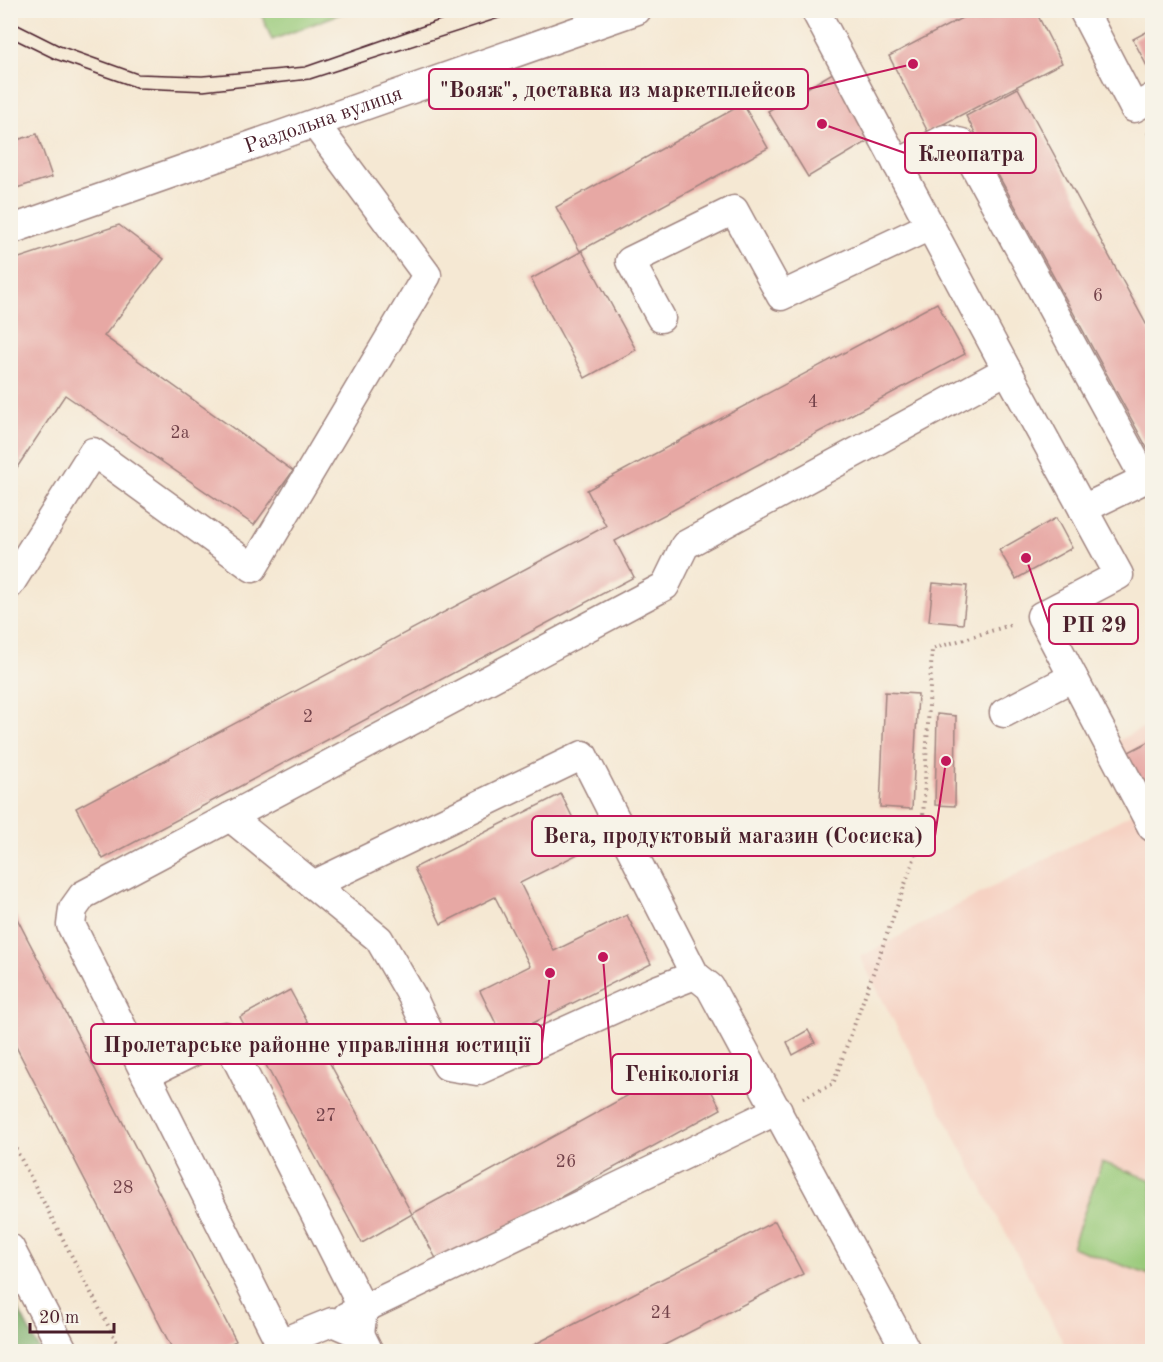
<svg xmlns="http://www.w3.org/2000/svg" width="1163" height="1362" viewBox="0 0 1163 1362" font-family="'Old Standard TT',serif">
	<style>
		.built { fill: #f6d2c3 }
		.green { fill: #9aca7a; stroke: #727452; stroke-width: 1.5 }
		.forest { fill: #7bae6a; stroke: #62664a; stroke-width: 1.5 }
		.building { fill: #e7a8a4 }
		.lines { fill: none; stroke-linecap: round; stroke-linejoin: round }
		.minor-casing { stroke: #a0847f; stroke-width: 31 }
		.path { stroke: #a0847f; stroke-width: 4; stroke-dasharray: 1.5 4.5; stroke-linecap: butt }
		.minor { stroke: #fff; stroke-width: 28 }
		.tram { stroke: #4a1f2b; stroke-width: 1.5 }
		.labels { text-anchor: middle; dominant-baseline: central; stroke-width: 4.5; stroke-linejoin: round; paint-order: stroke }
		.number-label { font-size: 18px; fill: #714149 }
		.street-label { font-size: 21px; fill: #4a1f2b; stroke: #f7f3e8 }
		.leader { fill: none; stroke: #c2185b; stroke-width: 2 }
		.callout-dot { fill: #c2185b; stroke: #f7f3e8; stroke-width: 2 }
		.callout { fill: #f7f3e8; stroke: #c2185b; stroke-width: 2 }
		.callout-label { font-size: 22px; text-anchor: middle; font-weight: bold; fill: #4a1f2b }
	</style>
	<rect width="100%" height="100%" fill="#f7f3e8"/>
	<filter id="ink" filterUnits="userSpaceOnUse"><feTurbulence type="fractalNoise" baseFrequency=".0167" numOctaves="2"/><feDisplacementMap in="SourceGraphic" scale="12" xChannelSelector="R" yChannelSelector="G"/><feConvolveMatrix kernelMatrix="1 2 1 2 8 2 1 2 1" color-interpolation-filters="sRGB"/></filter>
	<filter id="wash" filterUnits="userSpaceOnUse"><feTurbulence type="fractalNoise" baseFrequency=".008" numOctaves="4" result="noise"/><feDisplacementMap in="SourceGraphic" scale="24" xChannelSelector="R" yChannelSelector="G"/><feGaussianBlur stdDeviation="1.35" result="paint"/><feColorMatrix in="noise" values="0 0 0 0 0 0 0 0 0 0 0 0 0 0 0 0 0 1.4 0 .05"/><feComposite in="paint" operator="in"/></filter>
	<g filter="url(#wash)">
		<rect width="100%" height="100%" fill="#f5e8d3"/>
		<path class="built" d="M1152,723V1351H1068L860,957L1142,808L1109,745Z"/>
		<path class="green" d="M260,11H347L272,40Z
			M1102,1162L1152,1180V1276L1072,1247Z"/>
		<path class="forest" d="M10,1295H11L40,1351H11Z"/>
		<g id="blocks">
			<path class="building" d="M977,10H1035L1062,63L928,132L889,56Z
				M1152,29V76L1133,39Z
				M836,71L875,137L808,177L768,111Z
				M1018,88L1152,335V457L966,116Z
				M743,104L768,148L580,251L556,207Z
				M37,134L52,177L10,190V142Z
				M119,225L164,259L104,336L293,471L254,525L65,395L10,478V261Z
				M582,251L636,350L585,378L531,279Z
				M937,303L965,354L615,541L634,577L103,859L76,808L606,526L587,490Z
				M1056,518L1072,548L1016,579L999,550Z
				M933,583L967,586L963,624L929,621Z
				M885,692L918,694L912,809L880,807Z
				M937,714L956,716L955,806L935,805Z
				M1152,740V801L1125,754Z
				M561,794L588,849L520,883L554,951L627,915L651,964L503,1038L480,991L530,966L495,897L441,924L414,868Z
				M10,905L236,1341L221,1348L223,1352H174L10,1035Z
				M290,990L412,1214L694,1059L721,1109L439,1264L412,1214L362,1243L240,1017Z
				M808,1030L815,1043L793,1055L787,1042Z
				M775,1221L803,1274L651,1352H520Z"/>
		</g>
	</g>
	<g filter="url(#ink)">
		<use href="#blocks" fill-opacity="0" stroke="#a0847f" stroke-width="1.5"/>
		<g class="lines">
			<defs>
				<g id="minor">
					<path d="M1083,10L1134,108L1152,98"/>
					<path d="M897,164L945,139L962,143L1145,479L1083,509L1007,370"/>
					<path id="s1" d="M10,230L637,10"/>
					<path d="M661,318L630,261L734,210L781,296L930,226"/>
					<path d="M1083,509L1119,575L1041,616L1152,827"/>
					<path d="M10,584L93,452L253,568L427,275L315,124"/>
					<path d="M1004,713L1073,677"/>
					<path d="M230,817L379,939L412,996L433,1041L447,1066L477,1071L656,990L695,975L710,987L907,1352"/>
					<path d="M313,885L583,755L695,975"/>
					<path d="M146,1075L225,1036L363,1309L347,1316"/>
					<path d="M10,1248L64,1352"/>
					<path d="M360,1334L363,1309L778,1110"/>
					<path d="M369,1352L360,1334L332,1322L280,1343L71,925L73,909L83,895L665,586L685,545L1007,370L815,10"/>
				</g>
			</defs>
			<use href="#minor" class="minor-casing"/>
			<path class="path" d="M1148,132L1152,141
				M803,1098L833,1084L922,837L932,649L1014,624
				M10,1138L122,1352"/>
			<use href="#minor" class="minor"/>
			<path class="tram" d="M10,21L60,46L138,74L202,76L305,67L469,10
				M10,37L55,59L138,88L204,91L310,79L524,10"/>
		</g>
	</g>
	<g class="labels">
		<g class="number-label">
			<text x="1098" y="296">6</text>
			<text x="813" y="402">4</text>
			<text x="180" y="433">2а</text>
			<text x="308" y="717">2</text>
			<text x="326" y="1116">27</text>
			<text x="566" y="1162">26</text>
			<text x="123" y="1188">28</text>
			<text x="661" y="1313">24</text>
		</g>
		<g class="street-label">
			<text stroke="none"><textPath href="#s1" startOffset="332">Раздольна вулиця</textPath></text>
		</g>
	</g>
	<path class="leader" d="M913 64L808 89M822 124L905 153M1026 558L1049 624M946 761L935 836M550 973L542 1044M603 957L612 1074"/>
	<g class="callout-dot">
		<circle cx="913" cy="64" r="6"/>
		<circle cx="822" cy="124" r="6"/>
		<circle cx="1026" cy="558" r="6"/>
		<circle cx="946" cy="761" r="6"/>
		<circle cx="550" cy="973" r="6"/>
		<circle cx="603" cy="957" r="6"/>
	</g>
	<g class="callout">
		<rect x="429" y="69" width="379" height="40" rx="6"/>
		<rect x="905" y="133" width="131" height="40" rx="6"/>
		<rect x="1049" y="604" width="89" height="40" rx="6"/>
		<rect x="532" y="816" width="403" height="40" rx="6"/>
		<rect x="91" y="1024" width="451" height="40" rx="6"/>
		<rect x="612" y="1054" width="139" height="40" rx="6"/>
	</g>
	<g class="callout-label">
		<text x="618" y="97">"Вояж", доставка из маркетплейсов</text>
		<text x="971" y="161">Клеопатра</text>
		<text x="1094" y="632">РП 29</text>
		<text x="733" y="843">Вега, продуктовый магазин (Сосиска)</text>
		<text x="317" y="1052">Пролетарське районне управління юстиції</text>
		<text x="682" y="1081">Генікологія</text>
	</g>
	<rect width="1163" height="1362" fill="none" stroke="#f7f3e8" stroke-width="36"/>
	<path d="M30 1323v9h84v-9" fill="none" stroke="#4a1f2b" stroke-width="3"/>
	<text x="39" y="1323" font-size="18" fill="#4a1f2b" stroke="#f7f3e8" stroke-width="4.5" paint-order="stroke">20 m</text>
</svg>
